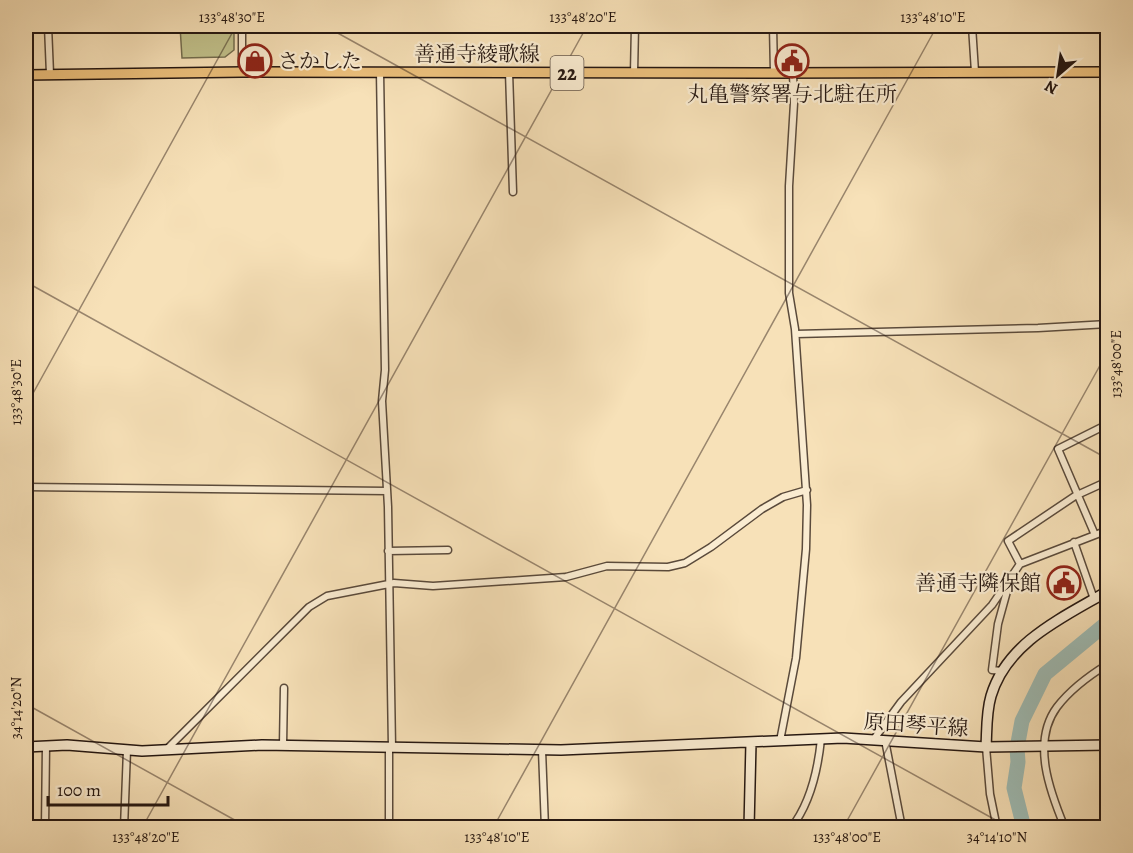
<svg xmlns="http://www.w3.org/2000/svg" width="1133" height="853" viewBox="0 0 1133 853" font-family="Alegreya,'Noto Serif JP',serif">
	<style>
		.green { fill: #c1c18b; stroke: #736c4e; stroke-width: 1.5 }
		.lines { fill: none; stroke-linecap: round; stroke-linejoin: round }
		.river { stroke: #9ebcb5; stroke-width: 15 }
		.street-casing { stroke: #5a4a3b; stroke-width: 9 }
		.secondary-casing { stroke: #251711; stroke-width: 12 }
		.primary-casing { stroke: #251711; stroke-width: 12 }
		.street { stroke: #faecd1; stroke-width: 6 }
		.secondary { stroke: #faecd1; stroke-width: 9 }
		.primary { stroke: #ecc07c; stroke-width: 9 }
		.ticks { fill: none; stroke: #251711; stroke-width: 1.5; stroke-opacity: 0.45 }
		.labels { text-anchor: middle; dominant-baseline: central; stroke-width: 4.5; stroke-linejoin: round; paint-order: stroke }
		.shield { fill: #faecd1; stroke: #65574b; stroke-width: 1.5 }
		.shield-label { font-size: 20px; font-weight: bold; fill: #251711 }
		.street-label { font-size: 21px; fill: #251711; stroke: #faecd1 }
		.poi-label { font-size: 21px; fill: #251711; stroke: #faecd1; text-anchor: start }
		.neatline { fill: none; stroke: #251711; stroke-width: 2 }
		.ticks-label { font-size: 15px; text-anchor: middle; fill: #251711 }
	</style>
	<rect width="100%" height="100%" fill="#f7e1b8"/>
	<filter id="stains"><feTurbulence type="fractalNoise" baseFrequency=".00333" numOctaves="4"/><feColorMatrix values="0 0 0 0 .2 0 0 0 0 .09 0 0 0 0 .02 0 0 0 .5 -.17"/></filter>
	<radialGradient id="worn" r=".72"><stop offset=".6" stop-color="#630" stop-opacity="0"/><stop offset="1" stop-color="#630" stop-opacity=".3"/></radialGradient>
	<path class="green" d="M180,26H234V50L225,57L182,58Z"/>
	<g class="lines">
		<path class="river" d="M1024,828L1014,788L1018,762L1017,748L1022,721L1045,674L1108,622"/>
		<defs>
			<path id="street" d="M48,26L50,74
				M773,26L774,73
				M972,26L975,72
				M242,72V26
				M380,72L385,370L382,401L388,507L392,747
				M509,72L513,192
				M634,73L635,26
				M796,334L1038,328L1108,324
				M26,487L387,491
				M1095,535L1058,449L1108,424
				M1074,542L1094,599
				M388,551L448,550
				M1020,564L1008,541L1075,496L1108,481
				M1002,671L992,670L998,624L1009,584
				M874,739L901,702L992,605L1020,564L1108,530
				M885,740L902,828
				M780,741L796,658L806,549L807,505L795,329L789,293V186L794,103L793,73
				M283,745L284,688
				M389,747V828
				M986,747L990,794L997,828
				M167,749L309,607L327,596L394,583L433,586L566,577L607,566L668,567L685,563L711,547L762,509L783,497L807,490
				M542,750L545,828
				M45,828L46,746
				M124,828L127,750
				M146,828L182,827
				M791,828C810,804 818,769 821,739
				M1065,828C1050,792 1031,742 1057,707C1070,690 1090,675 1108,664"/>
			<path id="secondary" d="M26,747L67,745L142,751L262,745L561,750L843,738L986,747L1108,745
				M986,747C987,731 986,713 991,696C1007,642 1062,618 1108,591
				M749,828L751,742"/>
			<path id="primary" d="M26,75L242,72L774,73L1108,72"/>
		</defs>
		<use href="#street" class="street-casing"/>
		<use href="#secondary" class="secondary-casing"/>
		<use href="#primary" class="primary-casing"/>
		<use href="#street" class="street"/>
		<use href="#secondary" class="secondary"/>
		<use href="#primary" class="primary"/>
	</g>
	<path class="ticks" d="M325,26L1108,459M1086,26L1108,37M26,282L1010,828M26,406L236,26M26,704L249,828M142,828L587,26M493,828L937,26M843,828L1108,351"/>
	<defs>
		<symbol id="shop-ring" viewBox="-11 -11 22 22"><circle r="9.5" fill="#faecd1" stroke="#8f2418" stroke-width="1.5"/><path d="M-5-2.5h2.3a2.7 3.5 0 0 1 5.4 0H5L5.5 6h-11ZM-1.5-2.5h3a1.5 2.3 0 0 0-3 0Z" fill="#8f2418"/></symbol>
		<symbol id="civic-ring" viewBox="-11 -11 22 22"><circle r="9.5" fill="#faecd1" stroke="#8f2418" stroke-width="1.5"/><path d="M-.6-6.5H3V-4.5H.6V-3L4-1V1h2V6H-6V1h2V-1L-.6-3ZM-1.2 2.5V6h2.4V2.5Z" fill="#8f2418"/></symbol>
	</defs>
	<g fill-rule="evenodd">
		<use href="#shop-ring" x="236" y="42" width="38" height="38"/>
		<use href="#civic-ring" x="773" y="42" width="38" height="38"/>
		<use href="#civic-ring" x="1045" y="564" width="38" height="38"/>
	</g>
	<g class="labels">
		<rect class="shield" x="550.5" y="56" width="33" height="34" rx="4.5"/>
		<g class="shield-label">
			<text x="567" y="73">22</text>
		</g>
		<g class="street-label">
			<text x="477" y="54">善通寺綾歌線</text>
			<text transform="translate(916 725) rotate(4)">原田琴平線</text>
		</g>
		<g class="poi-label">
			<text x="278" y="61">さかした</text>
			<text x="792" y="94" text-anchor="middle">丸亀警察署与北駐在所</text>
			<text x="1041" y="583" text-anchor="end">善通寺隣保館</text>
		</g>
	</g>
	<rect width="1133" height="853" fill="none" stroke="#f7e1b8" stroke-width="66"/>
	<g transform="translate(1058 75) rotate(209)" stroke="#faecd1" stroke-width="4.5" paint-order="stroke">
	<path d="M0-4.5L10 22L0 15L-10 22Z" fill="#251711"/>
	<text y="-9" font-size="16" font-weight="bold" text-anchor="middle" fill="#251711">N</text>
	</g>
	<path d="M48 796v9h120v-9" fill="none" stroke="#251711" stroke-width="3"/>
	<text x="57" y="796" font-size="18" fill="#251711" stroke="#faecd1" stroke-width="4.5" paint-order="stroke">100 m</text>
	<rect x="33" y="33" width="1067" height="787" class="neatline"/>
	<g class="ticks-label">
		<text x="232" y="22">133°48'30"E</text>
		<text x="583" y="22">133°48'20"E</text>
		<text x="933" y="22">133°48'10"E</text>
		<text transform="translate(1116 364) rotate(-90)" y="5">133°48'00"E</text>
		<text transform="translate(16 392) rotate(-90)" y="5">133°48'30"E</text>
		<text transform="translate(16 708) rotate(-90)" y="5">34°14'20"N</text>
		<text x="146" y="842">133°48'20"E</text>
		<text x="497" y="842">133°48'10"E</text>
		<text x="847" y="842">133°48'00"E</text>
		<text x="997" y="842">34°14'10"N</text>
	</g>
	<rect width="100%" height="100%" filter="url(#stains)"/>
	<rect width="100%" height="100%" fill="url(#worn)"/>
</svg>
